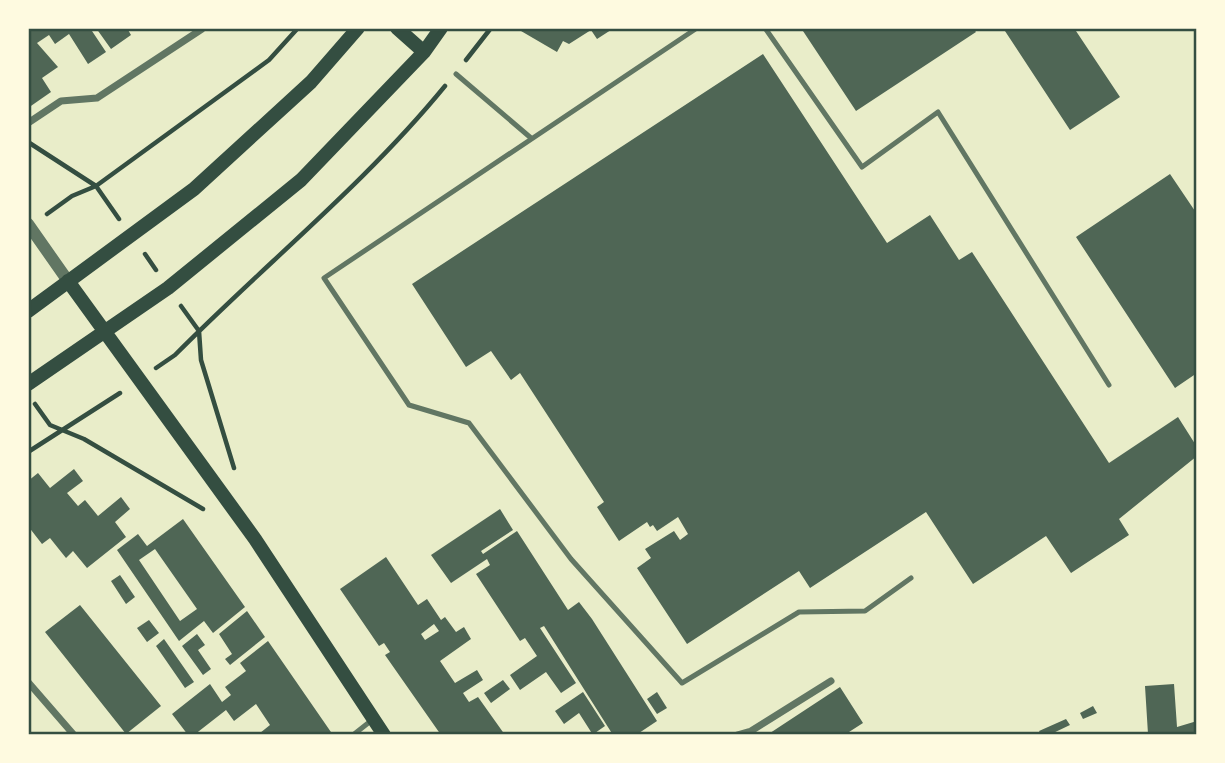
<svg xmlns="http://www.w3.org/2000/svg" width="1225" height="763" viewBox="0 0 1225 763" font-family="Quicksand,sans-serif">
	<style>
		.building { fill: #4f6655; fill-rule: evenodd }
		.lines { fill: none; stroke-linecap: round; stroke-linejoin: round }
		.path { stroke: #344e41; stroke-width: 4.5 }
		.service { stroke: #617663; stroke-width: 5 }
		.minor { stroke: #617663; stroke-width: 7 }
		.tertiary { stroke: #617663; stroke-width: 12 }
		.secondary { stroke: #344e41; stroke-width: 14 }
		.neatline { fill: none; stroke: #344e41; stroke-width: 2.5 }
	</style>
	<rect width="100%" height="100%" fill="#e9edc9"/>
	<path class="building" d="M28,28H90L106,52L88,64L69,34L55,44L49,35L37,43L58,67L42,78L51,92L28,108Z
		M96,28H127L131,35L111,49Z
		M523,28H614L597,39L591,30L569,44L563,41L557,52L521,31Z
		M801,28H973L976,32L856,111Z
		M1003,28H1074L1120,97L1070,130Z
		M763,54L887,243L930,215L959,260L972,252L1109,463L1178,417L1197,447V456L1119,519L1129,535L1071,573L1046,536L973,584L926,512L810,588L799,571L687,644L637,568L651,558L645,549L674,531L680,540L688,534L678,517L657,531L653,525L650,527L647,522L619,541L597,507L604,502L520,373L511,380L491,351L466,367L412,284Z
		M1170,174L1197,214V373L1175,388L1076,237Z
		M74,469L83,481L67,493L78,506L85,500L98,516L121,497L130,509L115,522L126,537L87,568L73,551L66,558L50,538L42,544L28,526V481L38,473L50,488Z
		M500,509L513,530L481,551L483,554L517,531L568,610L579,602L592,619L657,721L636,735H613L544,626L540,628L576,683L561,693L546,672L520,690L510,675L537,656L525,638L520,641L476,574L490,565L487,559L451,583L431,555Z
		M183,519L245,607L213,633L204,621L179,641L117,550L138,534L147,546ZM155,549L197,609L180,621L139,560Z
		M386,557L418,605L427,599L441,620L445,617L456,632L464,627L471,639L440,661L455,683L477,670L483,680L463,693L469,702L478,697L505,735H441L385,655L390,652L384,643L379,646L340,589ZM434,624L439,631L425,640L421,634Z
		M120,575L135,597L126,604L111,581Z
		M80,605L161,706L126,734L45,632Z
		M247,611L265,637L230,665L225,659L232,654L219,634Z
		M149,620L159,633L147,642L137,628Z
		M197,634L205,645L198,650L211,669L203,675L182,646Z
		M164,639L194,682L185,688L156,646Z
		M268,641L333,735H262L260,733L270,725L256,704L234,721L226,710L194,735H188L172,714L210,684L222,702L231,695L225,687L246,671L240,663Z
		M503,680L510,689L491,703L484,693Z
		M1174,684L1177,727L1197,721V735H1177L1176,732L1148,734L1145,686Z
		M840,687L863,723L849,732L851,735H767Z
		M583,692L605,726L595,733L596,735H593L579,713L564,724L555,711Z
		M657,692L667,708L657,714L647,699Z
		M1093,706L1097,713L1083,719L1080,713Z
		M1066,719L1070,725L1049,735H1041L1039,731Z"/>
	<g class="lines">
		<path class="path" d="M466,60L491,28
			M28,142L96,186L119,219
			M47,214L72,196L96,186L269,60L298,28
			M145,254L156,270
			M181,306L199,331L201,360L234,468
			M156,368L175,355C265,264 364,185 445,86
			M35,404L50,425L84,439L203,509
			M28,452L120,393"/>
		<path class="service" d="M697,28L324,278L409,405L469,423L571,559L682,683L799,612L865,611L911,578
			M765,28L862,167L938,112L1109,385
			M456,74L531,138
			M353,735L372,720"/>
		<path class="minor" d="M28,123L61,101L97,98L202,29
			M28,682L74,735
			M737,735L751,731L831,681"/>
		<path class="tertiary" d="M28,224L68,281"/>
		<path class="secondary" d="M397,28L424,52
			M68,281L255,539L384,735
			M28,311L194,189L311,82L358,28
			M28,384L168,288L301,180L424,52L441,28"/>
	</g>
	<rect width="1225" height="763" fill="none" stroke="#fefae0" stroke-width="60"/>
	<rect x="30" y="30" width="1165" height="703" class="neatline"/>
</svg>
